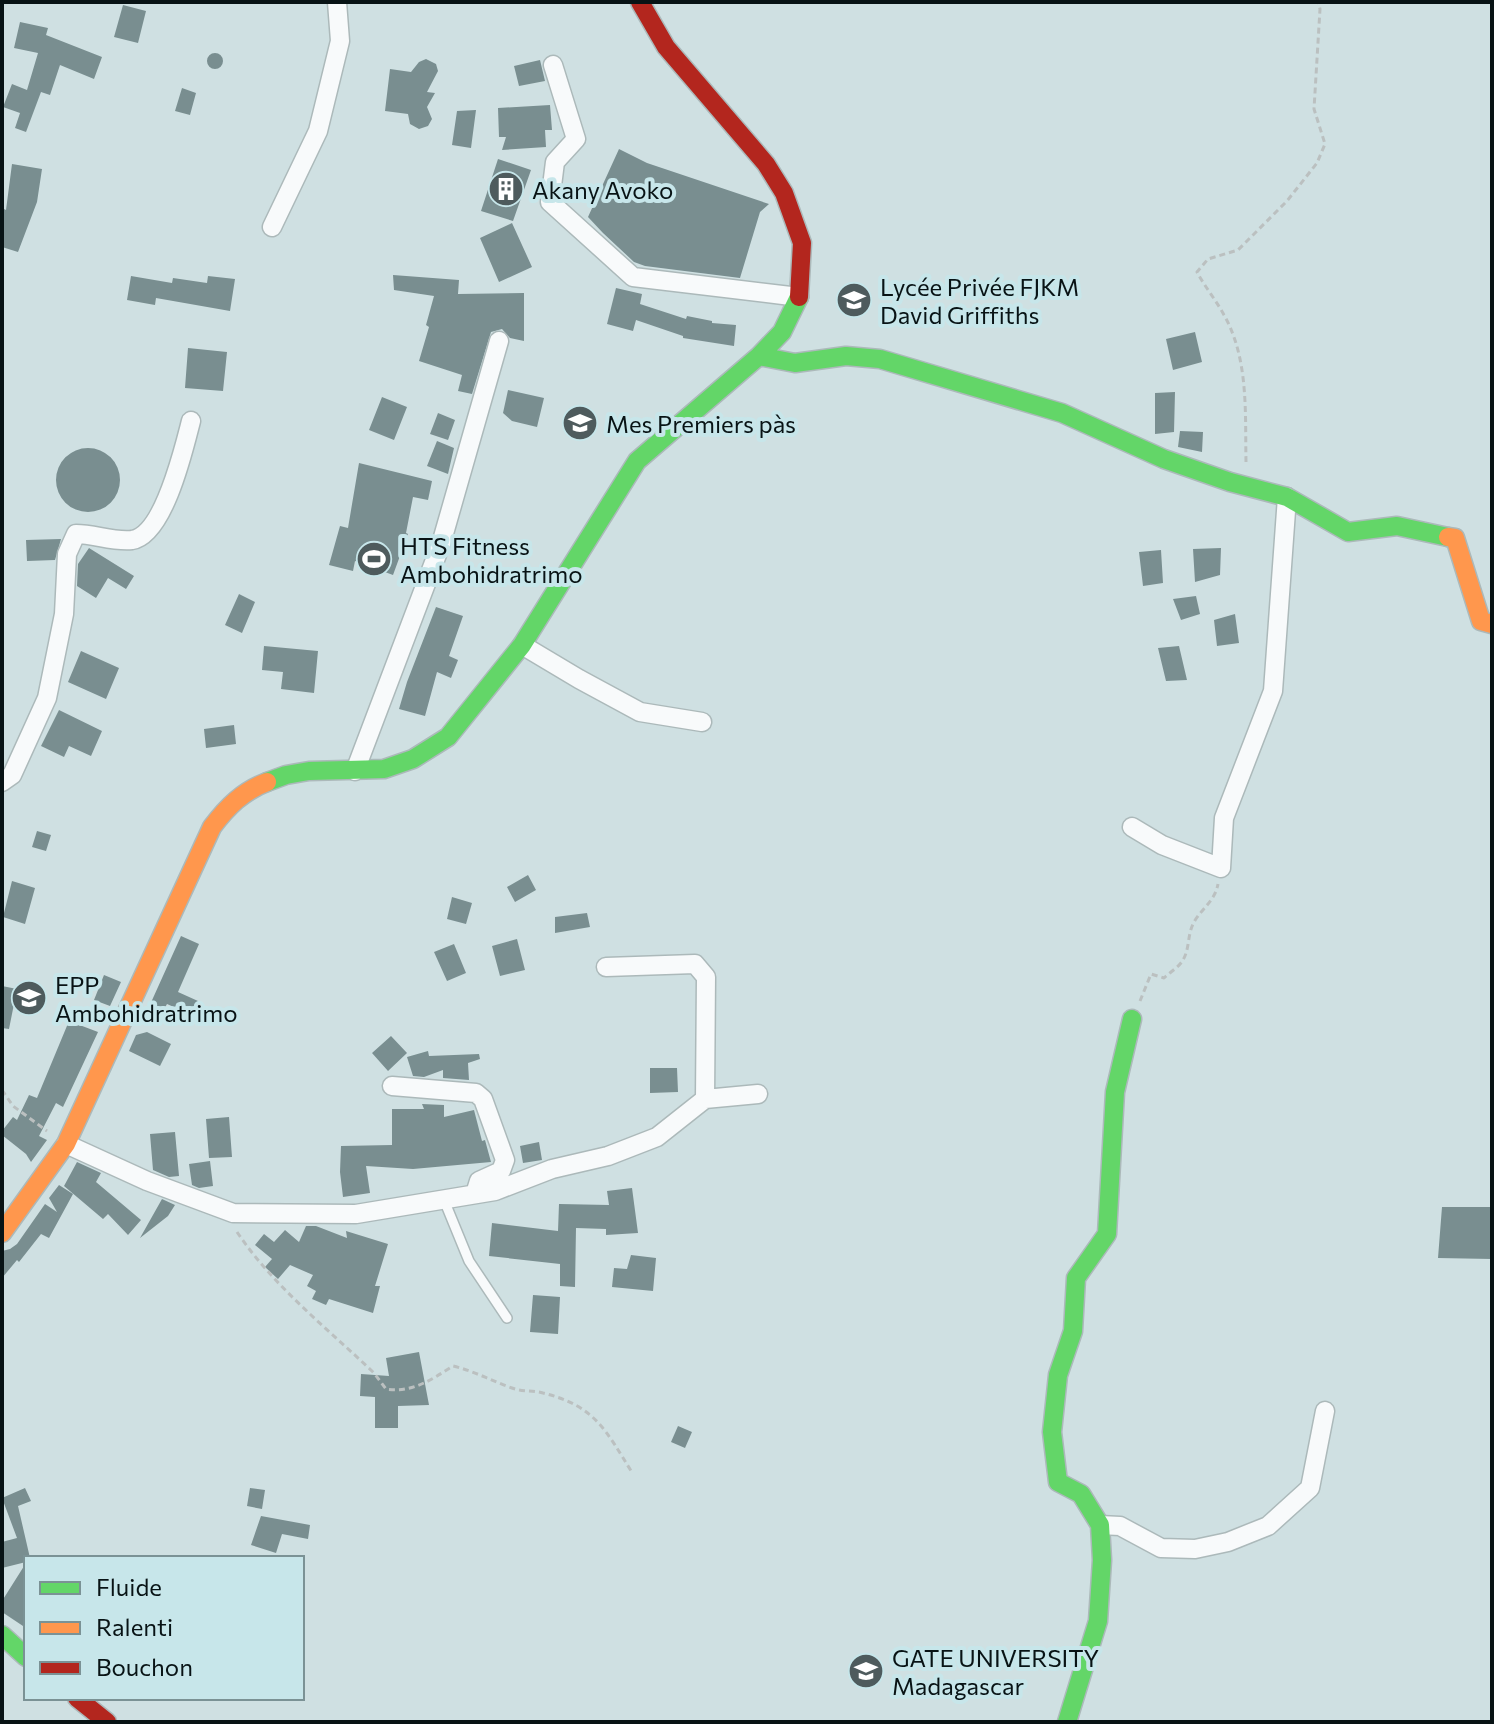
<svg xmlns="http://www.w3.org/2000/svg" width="1494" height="1724" viewBox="0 0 1494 1724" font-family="Commissioner,sans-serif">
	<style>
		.building { fill: #798e90 }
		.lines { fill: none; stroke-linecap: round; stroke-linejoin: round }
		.lane-casing { stroke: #acb9ba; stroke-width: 12 }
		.street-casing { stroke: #acb9ba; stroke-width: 21 }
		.fast-casing { stroke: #acb9ba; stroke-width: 21 }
		.slow-casing { stroke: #acb9ba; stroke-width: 21 }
		.jam-casing { stroke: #acb9ba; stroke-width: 21 }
		.path { stroke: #bbc0c0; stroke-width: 3; stroke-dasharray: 6 4; stroke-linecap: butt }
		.lane { stroke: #f8fafb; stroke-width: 9 }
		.street { stroke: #f8fafb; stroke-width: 18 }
		.fast { stroke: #63d668; stroke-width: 18 }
		.slow { stroke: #ff974d; stroke-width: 18 }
		.jam { stroke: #b3261e; stroke-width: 18 }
		.labels { text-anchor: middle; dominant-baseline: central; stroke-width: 8; stroke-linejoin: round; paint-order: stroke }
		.poi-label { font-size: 24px; fill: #081315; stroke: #c7e6ea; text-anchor: start }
	</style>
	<rect width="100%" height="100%" fill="#cfe0e2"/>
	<path class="building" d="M123,5L146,11L138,43L114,37Z
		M20,22L48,28L46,35L102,57L94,79L60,65L50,95L41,92L26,132L15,128L20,113L3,107L12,84L27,90L38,53L14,48Z
		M207 61a8 8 0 1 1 16 0a8 8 0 1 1-16 0Z
		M426,59L436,64L438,71L427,92L435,93L427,107L432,119L428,126L419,129L410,124L408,114L385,111L390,69L411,72L419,62Z
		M540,60L545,81L519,86L514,66Z
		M182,88L196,93L190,115L175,111Z
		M550,105L552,130H545L546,147L502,150L506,137H499L498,108Z
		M476,110L471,148L452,145L457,111Z
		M619,149L647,163L769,204L760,212L740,278L645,266L634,262L603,233L588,217Z
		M498,159L531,170L513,221L481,211Z
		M12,164L42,169L37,202L18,252L2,247V208L6,210Z
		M512,223L532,267L499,282L480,238Z
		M393,275L459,280L458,294L524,293V341L510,338L502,329L491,332L472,394L458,391L462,375L419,361L429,327L426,325L434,296L394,290Z
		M131,276L172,283L173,278L207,283L208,276L235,279L230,311L156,298L155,305L127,300Z
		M616,288L642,294L640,304L686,319L687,316L712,321V323L736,325L734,346L683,338V336L636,320L633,331L607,324Z
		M1195,332L1202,362L1173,370L1166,339Z
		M188,348L227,352L223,391L185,388Z
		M508,390L544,398L537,427L512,421L503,413Z
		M1175,392L1174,432L1155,434V393Z
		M382,397L407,407L394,440L369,430Z
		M438,413L455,420L448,440L430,434Z
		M1180,431L1203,432L1202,452L1178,447Z
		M437,441L454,448L448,474L427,466Z
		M56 480a32 32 0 1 1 64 0a32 32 0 1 1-64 0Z
		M359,463L432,481L428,500L413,497L406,533L408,534L393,575L355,561L353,571L329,565L340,526L348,528Z
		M61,539L55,560L27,561L26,540Z
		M89,548L134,576L126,589L108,578L96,598L77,586L78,564Z
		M1221,548L1220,575L1195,582L1193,549Z
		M1161,550L1163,583L1143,586L1139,552Z
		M239,594L255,602L242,633L225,625Z
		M1196,596L1200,614L1181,620L1173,599Z
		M436,607L463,616L449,656L458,660L451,678L437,672L425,716L399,709L407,682Z
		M1235,614L1239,643L1217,646L1214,620Z
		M264,646L318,651L314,693L281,689L283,672L262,670Z
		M1179,646L1187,680L1166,681L1158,648Z
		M81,651L119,668L106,699L68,682Z
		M59,710L102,731L91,756L69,746L64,757L41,746Z
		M234,725L236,744L206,748L204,729Z
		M37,831L51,835L46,851L32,847Z
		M528,875L536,890L515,902L507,887Z
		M12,881L35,888L25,924L3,917Z
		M452,897L472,903L466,924L447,919Z
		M587,913L590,927L555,933V917Z
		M181,936L199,944L178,992L198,1001L192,1015L167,1004L156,1024L144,1018Z
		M517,939L525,970L500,976L492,946Z
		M454,944L466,973L447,981L434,952Z
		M104,975L121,982L110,1006L94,1000Z
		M2,986L17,989L9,1029L2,1028Z
		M69,1021L98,1032L63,1107L56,1103L39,1136L47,1140L31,1162L26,1154L2,1135V1131L13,1117L17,1120L29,1095L37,1098Z
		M147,1032L171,1044L160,1066L129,1051L136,1035Z
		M391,1036L407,1053L388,1071L372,1053Z
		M428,1051L429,1056L479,1054L480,1059L468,1063L469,1080L443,1078V1070L424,1077L413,1076L407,1057Z
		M650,1068H677L678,1092L650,1093Z
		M422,1104L444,1105V1117L474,1110L482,1141L485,1140L491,1162L413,1169L366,1166L370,1193L343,1197L340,1172L341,1146L392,1145V1109H424Z
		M229,1117L232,1157L209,1158L206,1119Z
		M175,1132L179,1176L169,1177L153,1170L150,1134Z
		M539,1142L542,1160L523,1163L520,1146Z
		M210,1161L213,1186L199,1188L192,1185L189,1164Z
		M77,1162L101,1173L96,1182L141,1220L128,1235L108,1214L103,1219L64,1186Z
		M59,1185L73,1194L49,1238L41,1234L19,1262L17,1260L2,1278V1251L10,1249L17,1244L45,1204L57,1212L49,1198Z
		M632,1188L638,1233L606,1235V1229L576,1228L575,1287L560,1286V1264L489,1256L492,1223L558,1231L559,1204L609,1205L607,1191Z
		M162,1199L175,1205L168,1216L140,1238Z
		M1442,1207H1490L1492,1259L1438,1258Z
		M306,1226H316L347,1238L346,1231L388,1244L375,1286H380L373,1313L329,1299L326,1305L312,1299L316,1291L307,1286L313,1275L290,1265L278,1279L265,1267L272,1259L255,1245L264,1234L274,1242L285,1230L299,1242Z
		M631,1255L656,1258L653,1291L612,1287L614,1268L627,1269Z
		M533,1295L560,1297L558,1334L530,1332Z
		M419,1352L429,1405L398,1406V1428H375V1397L360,1396L361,1374L389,1376L386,1358Z
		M678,1426L692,1432L685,1448L671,1442Z
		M25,1488L31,1501L18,1506L30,1558H26V1562L2,1568V1542L17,1538L2,1498Z
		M250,1488L265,1490L262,1509L247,1506Z
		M261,1516L310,1525L308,1539L282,1534L276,1553L251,1545Z
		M26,1563V1628L2,1612V1601Z"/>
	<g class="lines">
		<defs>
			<path id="lane" d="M444,1200L469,1261L507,1318"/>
			<path id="street" d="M553,65L576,139L555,162L550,202L633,277L799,297
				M272,227L318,131L340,41L337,2
				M522,645L579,679L640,712L702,722
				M355,771L441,544L499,341
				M2,782L12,775L47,698L64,614L67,554L76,534C95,534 112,542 132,540C164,535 184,448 191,421
				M1132,827L1162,845L1221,868L1224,818L1273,691L1287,497
				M606,967L695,964L706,977L705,1099
				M392,1086L476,1093L483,1099L505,1160L501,1171L479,1181L475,1194
				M66,1144L147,1181L233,1213L356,1214L495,1191L552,1169L608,1156L657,1137L705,1099L758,1094
				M1100,1525L1120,1526L1161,1548L1195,1549L1228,1542L1268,1526L1310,1488L1325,1411"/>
			<path id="fast" d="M759,356L795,363L846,356L880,359L1062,413L1164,459L1230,482L1287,497L1348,532L1397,526L1448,537
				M267,782L286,775L309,771L384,769L413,759L448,737L522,645L637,461L759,356L782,332L799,297
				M2,1635L26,1657
				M1067,1722L1098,1621L1102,1560L1100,1525L1081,1494L1058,1482L1052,1432L1058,1375L1073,1331L1076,1278L1107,1234L1115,1092L1132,1019"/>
			<path id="slow" d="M1448,537L1455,538L1481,621L1492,624
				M2,1233L66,1144L212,827C227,807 243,791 267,782"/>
			<path id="jam" d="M640,2L666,47L766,164L784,193L802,243L799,297
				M77,1698L107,1722"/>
		</defs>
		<use href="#lane" class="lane-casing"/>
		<use href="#street" class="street-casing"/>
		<use href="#fast" class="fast-casing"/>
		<use href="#slow" class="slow-casing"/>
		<use href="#jam" class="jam-casing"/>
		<path class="path" d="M1246,462C1245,414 1249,359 1224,315C1216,300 1205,287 1197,272L1208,259L1238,250L1287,201L1317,163L1325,144L1314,109L1320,9L1318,2
			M1140,1001L1151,974L1164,978C1170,972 1179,967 1183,960C1190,948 1187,935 1194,922C1202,908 1215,901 1218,884
			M2,1090L13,1106L47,1131
			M237,1232C274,1287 326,1327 374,1373L386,1389C412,1393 431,1380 453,1366C474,1371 492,1381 512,1388C522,1392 533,1390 543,1393C596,1406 606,1431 633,1474"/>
		<use href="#lane" class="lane"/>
		<use href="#street" class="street"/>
		<use href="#fast" class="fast"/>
		<use href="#slow" class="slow"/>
		<use href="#jam" class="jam"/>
	</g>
	<defs>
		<symbol id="building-disc" viewBox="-11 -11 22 22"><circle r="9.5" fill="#4e5b5d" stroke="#c7e6ea"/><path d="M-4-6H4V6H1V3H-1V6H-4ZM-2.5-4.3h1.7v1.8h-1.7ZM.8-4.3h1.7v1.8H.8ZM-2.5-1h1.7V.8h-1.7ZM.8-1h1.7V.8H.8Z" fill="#fff"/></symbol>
		<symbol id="school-disc" viewBox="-11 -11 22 22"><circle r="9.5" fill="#4e5b5d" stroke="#c7e6ea"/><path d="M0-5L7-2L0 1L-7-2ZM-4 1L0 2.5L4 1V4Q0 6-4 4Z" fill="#fff"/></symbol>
		<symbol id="stadium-disc" viewBox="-11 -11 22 22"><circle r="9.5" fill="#4e5b5d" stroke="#c7e6ea"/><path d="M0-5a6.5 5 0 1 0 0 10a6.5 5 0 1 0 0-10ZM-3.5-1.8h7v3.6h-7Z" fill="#fff"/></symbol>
		<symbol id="university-disc" viewBox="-11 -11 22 22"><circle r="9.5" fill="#4e5b5d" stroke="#c7e6ea"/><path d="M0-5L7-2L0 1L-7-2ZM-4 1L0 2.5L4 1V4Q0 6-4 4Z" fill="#fff"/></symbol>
	</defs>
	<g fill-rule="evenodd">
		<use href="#building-disc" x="486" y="169" width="40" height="40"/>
		<use href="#school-disc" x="834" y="280" width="40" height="40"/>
		<use href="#school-disc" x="560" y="403" width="40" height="40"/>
		<use href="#stadium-disc" x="354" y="539" width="40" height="40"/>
		<use href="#school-disc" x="9" y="978" width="40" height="40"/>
		<use href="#university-disc" x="846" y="1651" width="40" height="40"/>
	</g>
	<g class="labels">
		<g class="poi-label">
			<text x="532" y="189">Akany Avoko</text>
			<text x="880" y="286">Lycée Privée FJKM<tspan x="880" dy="28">David Griffiths</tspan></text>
			<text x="606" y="423">Mes Premiers pàs</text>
			<text x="400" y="545">HTS Fitness<tspan x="400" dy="28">Ambohidratrimo</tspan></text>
			<text x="55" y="984">EPP<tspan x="55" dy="28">Ambohidratrimo</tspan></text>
			<text x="892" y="1657">GATE UNIVERSITY<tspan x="892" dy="28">Madagascar</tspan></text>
		</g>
	</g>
	<rect width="1494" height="1724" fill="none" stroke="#081315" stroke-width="8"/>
	<rect x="24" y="1556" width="280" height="144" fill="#c7e6ea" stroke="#7b9295" stroke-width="2"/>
	<rect x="40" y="1582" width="40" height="12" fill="#63d668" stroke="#7b9295" stroke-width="2"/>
	<text x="96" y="1596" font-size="24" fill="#081315">Fluide</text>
	<rect x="40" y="1622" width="40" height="12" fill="#ff974d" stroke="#7b9295" stroke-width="2"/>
	<text x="96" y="1636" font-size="24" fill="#081315">Ralenti</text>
	<rect x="40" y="1662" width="40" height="12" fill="#b3261e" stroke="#7b9295" stroke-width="2"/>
	<text x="96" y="1676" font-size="24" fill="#081315">Bouchon</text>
</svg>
